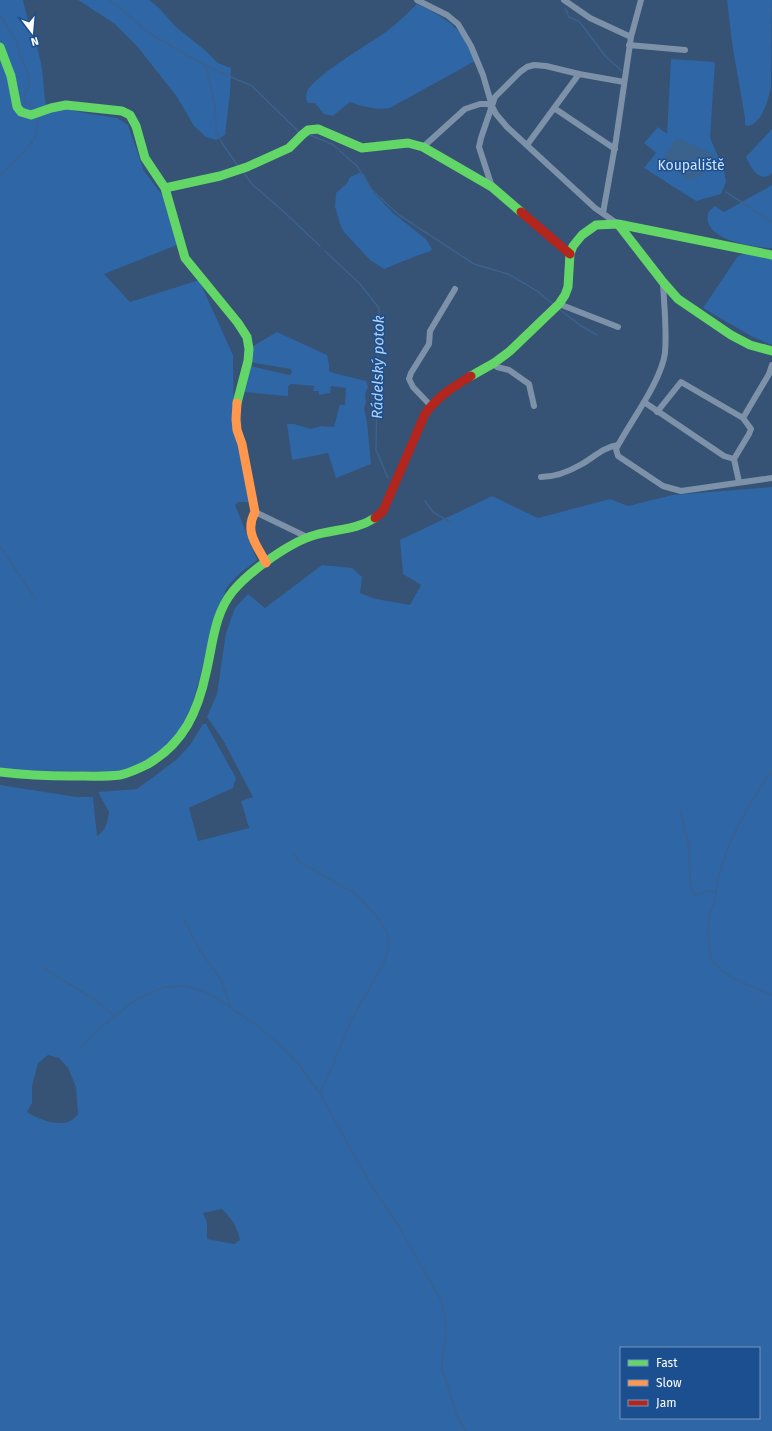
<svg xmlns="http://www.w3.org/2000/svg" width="772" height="1431" viewBox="0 0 772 1431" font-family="'Fira Sans',sans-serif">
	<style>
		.green { fill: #2f66a5; fill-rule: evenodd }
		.water { fill: #3b618d }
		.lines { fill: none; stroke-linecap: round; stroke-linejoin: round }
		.stream { stroke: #3b618d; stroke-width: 1.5 }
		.street { stroke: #7d92a8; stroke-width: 6 }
		.fast { stroke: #63d668; stroke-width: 9 }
		.slow { stroke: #ff974d; stroke-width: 9 }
		.jam { stroke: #b3261e; stroke-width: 9 }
		.labels { text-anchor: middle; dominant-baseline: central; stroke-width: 3; stroke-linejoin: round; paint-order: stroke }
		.park-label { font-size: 14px; fill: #cfe3fa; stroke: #1b4f8f }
		.water-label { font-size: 15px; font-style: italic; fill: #b5d3f5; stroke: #1b4f8f }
	</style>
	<rect width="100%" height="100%" fill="#365274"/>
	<path class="green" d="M0,0H23C27,21 36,39 40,59C44,74 43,90 46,105L85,113L117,118L128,125L144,171L163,196L177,245L104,274L130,302L199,280L233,355L234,427L250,502H238L235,505L257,560L239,574L227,587L217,613L192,706L178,734L167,747L145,762L119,772L9,770L0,767Z
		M78,0H149L159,8L176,27L206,51L218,63L231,68L230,93L225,135L216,140L206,137L194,126L177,97L137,46L115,24Z
		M727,0H772L771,87C768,100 763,122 748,126L745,125V118L732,43Z
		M417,4C448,19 462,27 475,61L390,108C376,110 363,107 350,102L333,116L324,114L315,103H308C306,99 305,96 307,92C313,76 371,43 387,31C398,23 407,13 417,4Z
		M671,59L715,62L710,138L724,170L726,182L721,194L696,201L644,168L656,153L644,143L658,127L667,134Z
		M772,129V173C760,185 750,166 746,157Z
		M359,173L364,174L373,192L394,214L426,239L432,249L431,251L416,256L384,269L370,260L344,232L341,227L335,207L336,193L347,183L350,177Z
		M772,185V248C754,247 714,242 708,222C706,215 709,210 715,206L724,212Z
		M744,254L772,259V345L751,336L703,308L738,256Z
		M277,332L327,355L329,365V371L333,373L366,381L368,387L365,394L366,402L364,408L367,422L371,464L336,478L328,453L293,460L292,459L287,424H294L311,429L321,426L334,427L339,407L340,405H345L346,388L331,386L330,393L319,395V391H313L314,386L291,384L288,386V395L287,396L244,392L251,366L289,375L292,373L291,369L254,363L252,360L253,346Z
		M772,487V1431H0V785L77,797H93L97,836C107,829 107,823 109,812L98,792L137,789L164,769L177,759L190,745L203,724H206L236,778L233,788L189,808L198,841L249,828L241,801L253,797L223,740L207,717L217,694L226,633L235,608L248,594L265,608L322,565L352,568L362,577L360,593L376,599L410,605L421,585L403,574L400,540L492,496L538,518L610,499L628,506L672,495ZM48,1055L59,1058L68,1068L76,1087L78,1115C75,1117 72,1120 70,1121C57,1127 38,1119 27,1112L32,1103V1086L38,1063ZM222,1209C233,1220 236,1225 240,1240L234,1244L207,1239V1222L203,1213ZM621,1348H759V1418H621Z"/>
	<path class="water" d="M677,138L715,155C707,168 705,177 689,180L662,160Z"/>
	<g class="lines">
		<path class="stream" d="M109,0L123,10L147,32L206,66L215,106L216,131L222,143L238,166
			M565,8L569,17L579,21L606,57L622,71
			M0,15L16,40L21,58L28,73L29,84L23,99L26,103L36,109
			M206,66L252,86L299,132
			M307,134L332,144L357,166L371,189L399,215L474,264L508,274L537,291L553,304
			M244,173L252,184L283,211L320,246
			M0,175L30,145L36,135L38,117
			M726,192L772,222
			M325,251L360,284L379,308L380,337L378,349L377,390
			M559,309L581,326L597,335
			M377,396L376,450L388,478
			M425,501L433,512L450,522
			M0,546L35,599
			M772,771C749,804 730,835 719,874C716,882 717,892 715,901C713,906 711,910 709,915C708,923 708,954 712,960C725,979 752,986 772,995
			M680,810L689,846L690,880L693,893L696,895L707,891L715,892
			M294,854L300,862L356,894L376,915L387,932L389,944L385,961L350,1022L332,1067L320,1092
			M184,920L199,949L221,980L231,1008
			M43,968L97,1001L114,1016
			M81,1047L101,1027L137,999L165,987L187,986L208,993L218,999L259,1027L283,1048L300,1066L319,1092L372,1187L398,1225L441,1300L445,1316L446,1339L442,1359V1368L457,1416L466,1431"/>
		<path class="street" d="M417,0L447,15L458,24L471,46L483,75L492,106L496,114L507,127L595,208L618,224
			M564,0L590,18L631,37
			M629,45L685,50
			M554,108L615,149
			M527,145L579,74
			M423,147L465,109L480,104H487L492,106
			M492,187L479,147L481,138L495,97L520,72L527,67L534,65L546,66L579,74L624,82
			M603,213L616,140L631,37L641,0
			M663,282C664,305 667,330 665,353C661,382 630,422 616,449L618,456L663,486L681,491L772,478
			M559,304L618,327
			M494,363L497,367L509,370L529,384L534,406
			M644,402L724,456L734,459
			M431,406L413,387L409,379L411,373L429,344L430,331L455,289
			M657,412L681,382L743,418L751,429L749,434L734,459L739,482
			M743,418L769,374L772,365
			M541,477C555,477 570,471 582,464C594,457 604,447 618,445
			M255,512L307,537"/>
		<path class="fast" d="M0,47L11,76L17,107L21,112L31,115L51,108L66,105L122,111L130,115L136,126L145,158L165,188L185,258L238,323L247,337L249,349L248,361L237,403
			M165,188L220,176L247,167L289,148L302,135L308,130L318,129L362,148L408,143L423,147L492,187L521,212
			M618,224L663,282L678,299L731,335L750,345L772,351
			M471,376L494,363L510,351L559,304L565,295L568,287L570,254L573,246L582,235L596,225L618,224L772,255
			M0,772C24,775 48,776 72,776C88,776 105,777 120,775C130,773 140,768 148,764C184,743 198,711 206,673C213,644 214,614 233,591C250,571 290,542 315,535C336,529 356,530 375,518"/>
		<path class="slow" d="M237,403L236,419L237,430L242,444L255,512C244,532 257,545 266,563"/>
		<path class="jam" d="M521,212L570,254
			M375,518L383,511L425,414C438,396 453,387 471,376"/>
	</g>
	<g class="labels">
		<g class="park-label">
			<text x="691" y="165">Koupaliště</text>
		</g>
		<g class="water-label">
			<text transform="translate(378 367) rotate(-89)">Rádelský potok</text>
		</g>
	</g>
	<rect x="620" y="1347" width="140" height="72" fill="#1b4f8f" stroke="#7695bc"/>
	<rect x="628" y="1360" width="20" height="6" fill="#63d668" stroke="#7695bc"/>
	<text x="656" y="1367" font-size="12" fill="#ffffff">Fast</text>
	<rect x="628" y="1380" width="20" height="6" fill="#ff974d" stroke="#7695bc"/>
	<text x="656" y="1387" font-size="12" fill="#ffffff">Slow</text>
	<rect x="628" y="1400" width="20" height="6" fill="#b3261e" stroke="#7695bc"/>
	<text x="656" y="1407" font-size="12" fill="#ffffff">Jam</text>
	<g transform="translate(32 32) rotate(164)" stroke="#1b4f8f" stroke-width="3" paint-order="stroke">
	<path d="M0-3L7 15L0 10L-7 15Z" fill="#ffffff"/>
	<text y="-6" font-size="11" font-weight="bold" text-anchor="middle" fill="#ffffff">N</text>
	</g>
</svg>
